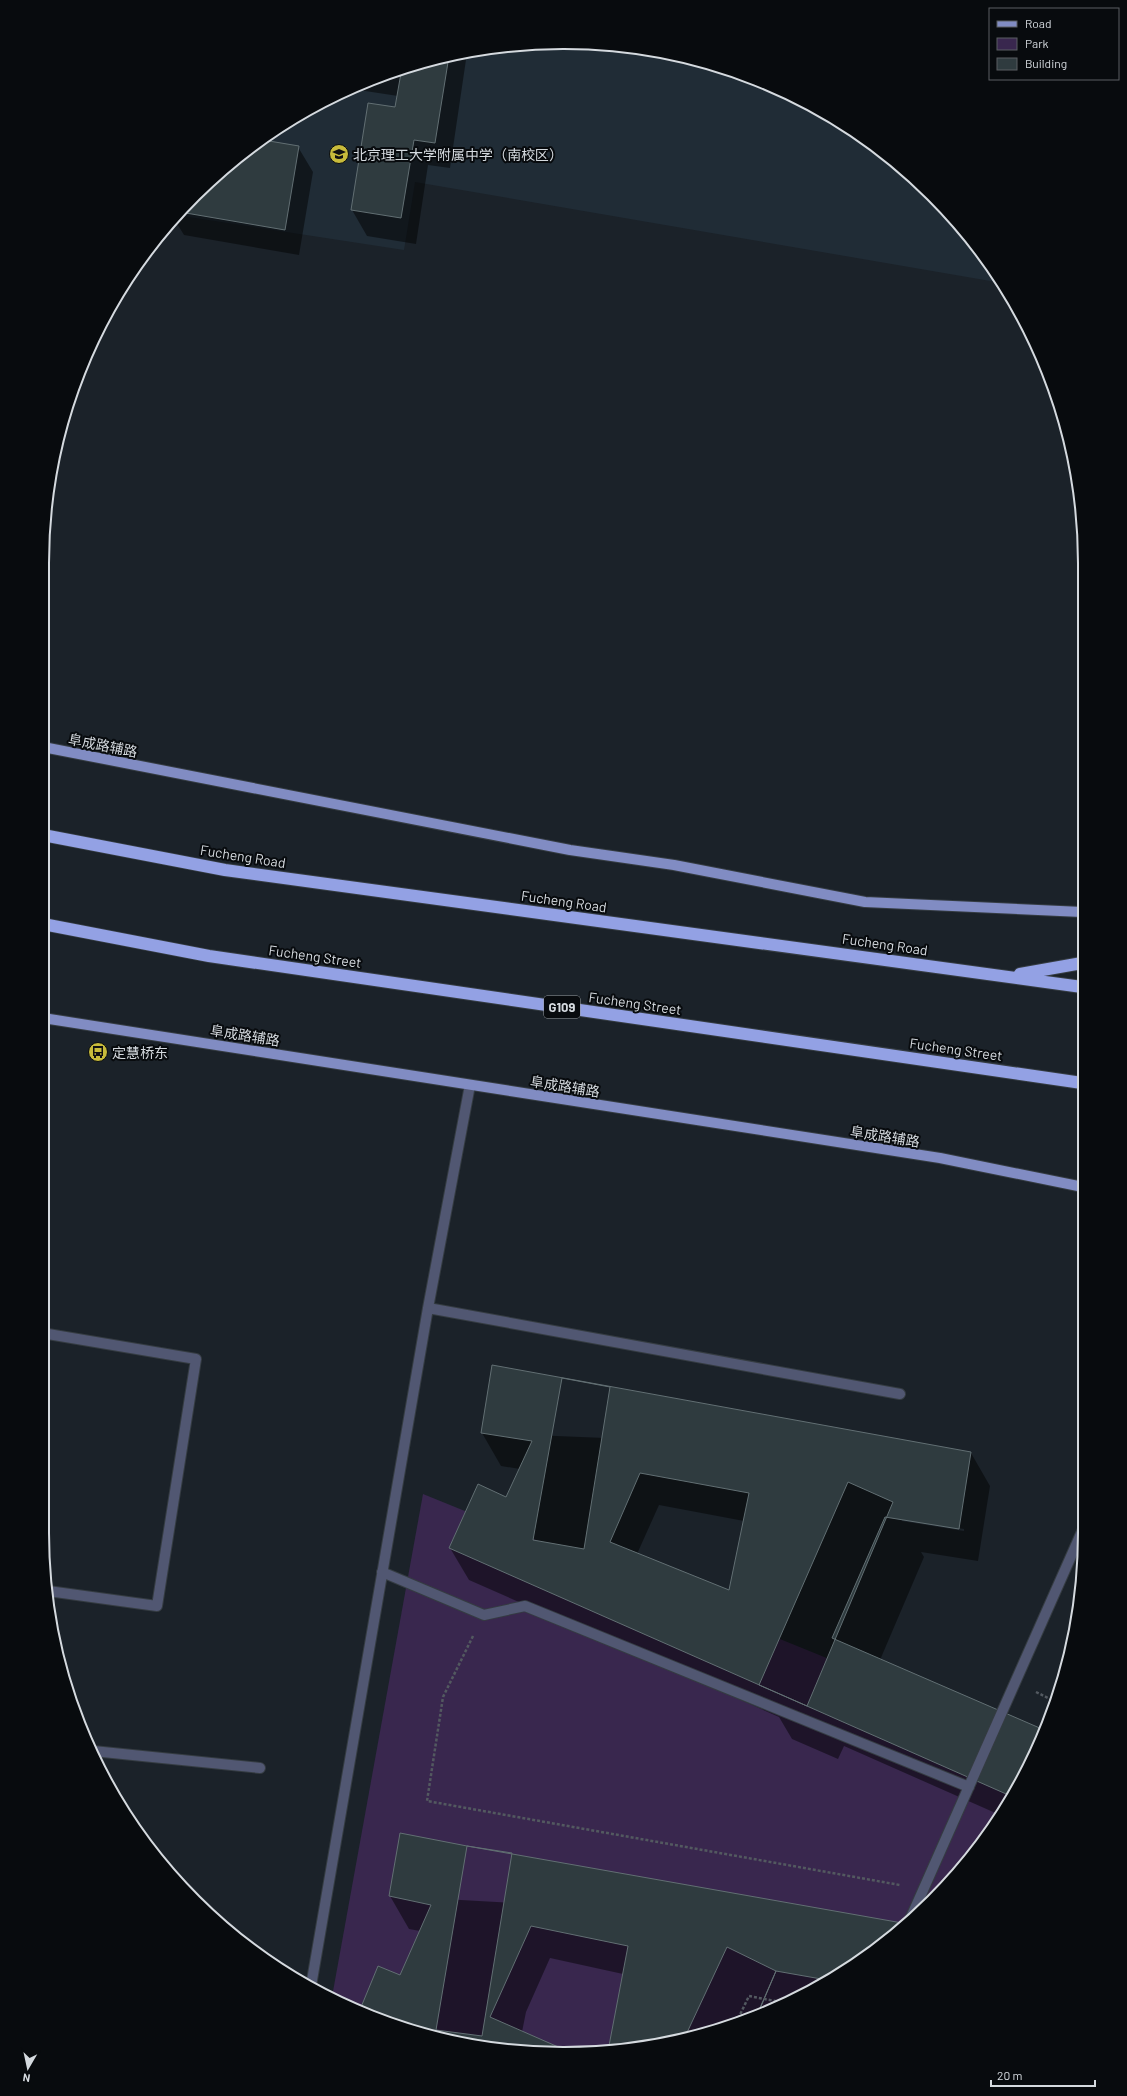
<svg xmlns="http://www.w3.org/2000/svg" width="1127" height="2096" viewBox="0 0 1127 2096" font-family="Barlow,'Noto Sans SC',sans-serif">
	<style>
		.built { fill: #202c36 }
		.green { fill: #39274e }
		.shadow { fill: #0007; fill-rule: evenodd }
		.building { fill: #2f3b3f; stroke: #626f73; fill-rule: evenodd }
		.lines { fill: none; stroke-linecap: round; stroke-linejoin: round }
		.minor-casing { stroke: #353c42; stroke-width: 12 }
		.major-casing { stroke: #353c42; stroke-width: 12 }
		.highway-casing { stroke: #353c42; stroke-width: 14 }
		.path { stroke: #535960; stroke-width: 2.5; stroke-dasharray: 3 2; stroke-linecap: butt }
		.minor { stroke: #515772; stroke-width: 10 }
		.major { stroke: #818cc3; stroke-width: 10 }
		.highway { stroke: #93a1e4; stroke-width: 12 }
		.labels { text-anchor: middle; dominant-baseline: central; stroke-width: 4; stroke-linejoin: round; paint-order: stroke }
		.shield { fill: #080b0e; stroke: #989ca0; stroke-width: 1 }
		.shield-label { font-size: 13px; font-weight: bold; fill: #d5dadf }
		.poi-label { font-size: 14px; fill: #d5dadf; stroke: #080b0e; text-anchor: start }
		.street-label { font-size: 14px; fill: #d5dadf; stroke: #080b0e }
		.rim { fill: none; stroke: #d5dadf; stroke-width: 2 }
	</style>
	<rect width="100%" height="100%" fill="#1b2229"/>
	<path class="built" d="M529,43L631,46L731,70L824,112L908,172L997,274L1002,283L415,182L404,250L176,215L246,150L333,96L428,60Z"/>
	<path class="green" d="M423,1494L1036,1743L1015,1793L977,1850L908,1924L853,1966L763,2014L698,2036L598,2053H529L429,2036L364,2014L332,1997Z"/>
	<path class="shadow" d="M467,53L450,168L428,165L416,244L367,236L352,210L369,104L396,108L398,96L352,89L428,60Z
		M261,140L298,147L313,172L299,255L184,235L176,222L170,221L171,220L246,150Z
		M482,1433L971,1453L990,1486L978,1561L921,1552L924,1557L880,1660L1041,1730L1015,1793L1000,1815L844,1746L838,1759L792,1739L779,1717L469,1580L450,1548L507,1498L520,1469L501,1466ZM659,1505L744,1521L730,1591L637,1554ZM902,1519L964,1529V1531L902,1521Z
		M390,1896L907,1925L853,1966L763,2014L698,2036L609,2051L623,1974L550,1958L526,2012L522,2032L529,2053L429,2036L360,2012L400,1976L420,1931L409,1929Z"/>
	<path class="building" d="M449,56L435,143L414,140L401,218L351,210L368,103L395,107L401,73H395L428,60Z
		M263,140L299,146L285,230L180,212L246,150Z
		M492,1365L971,1452L959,1529L885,1517L832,1638L1042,1729L1013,1797L449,1548L478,1484L506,1497L532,1441L481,1433ZM640,1473L749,1493L729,1590L610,1542Z
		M562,1378L610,1387L584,1549L533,1540Z
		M848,1482L893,1502L807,1706L759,1685Z
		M400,1833L467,1846L908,1924L853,1966L827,1980L776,1971L757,2016L698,2036L608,2051L628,1946L531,1926L490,2017L572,2053H529L429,2036L359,2012L378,1966L400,1975L431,1905L389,1896Z
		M467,1846L512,1853L482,2036L436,2030Z
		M727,1947L776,1971L756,2017L698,2036L684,2039Z"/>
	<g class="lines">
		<defs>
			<path id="minor" d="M428,1308L900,1394
				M42,1333L196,1359L157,1606L48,1591
				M382,1572L484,1615L525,1606L969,1787
				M93,1751L260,1768
				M908,1924L1084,1527
				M311,1986L428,1308L470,1085"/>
			<path id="major" d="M43,747L570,850L674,865L865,902L1082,912
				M43,1018L940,1158L1083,1187"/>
			<path id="highway" d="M43,835L225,870L1082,987
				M43,924L209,956L1082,1083
				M1020,974L1082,963"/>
		</defs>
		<use href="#minor" class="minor-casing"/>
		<use href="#major" class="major-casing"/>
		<use href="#highway" class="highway-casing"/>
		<path class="path" d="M473,1636L443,1697L427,1801L900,1885
			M1036,1692L1054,1701
			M736,2023L749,1996L785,2003"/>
		<use href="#minor" class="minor"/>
		<use href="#major" class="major"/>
		<use href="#highway" class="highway"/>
	</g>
	<defs>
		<symbol id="school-disc" viewBox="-11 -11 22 22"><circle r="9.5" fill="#c8bb3b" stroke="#080b0e"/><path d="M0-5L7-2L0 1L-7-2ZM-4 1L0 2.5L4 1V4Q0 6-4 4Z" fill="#111"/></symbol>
		<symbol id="bus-disc" viewBox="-11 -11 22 22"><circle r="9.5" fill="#c8bb3b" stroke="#080b0e"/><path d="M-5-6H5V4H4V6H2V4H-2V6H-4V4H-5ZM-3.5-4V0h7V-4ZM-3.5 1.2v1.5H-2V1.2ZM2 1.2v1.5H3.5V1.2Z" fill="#111"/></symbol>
	</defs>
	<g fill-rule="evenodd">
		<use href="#school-disc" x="328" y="143" width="22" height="22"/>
		<use href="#bus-disc" x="87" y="1041" width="22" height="22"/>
	</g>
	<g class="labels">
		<rect class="shield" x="544" y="996" width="36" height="22" rx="3"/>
		<g class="shield-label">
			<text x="562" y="1007">G109</text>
		</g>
		<g class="poi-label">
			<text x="353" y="154">北京理工大学附属中学（南校区）</text>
			<text x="112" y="1052">定慧桥东</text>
		</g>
		<g class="street-label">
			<text transform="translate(103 745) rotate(11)">阜成路辅路</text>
			<text transform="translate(243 856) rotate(9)">Fucheng Road</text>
			<text transform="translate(564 901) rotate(8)">Fucheng Road</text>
			<text transform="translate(885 944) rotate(8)">Fucheng Road</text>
			<text transform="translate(315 956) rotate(8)">Fucheng Street</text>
			<text transform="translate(635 1003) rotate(8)">Fucheng Street</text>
			<text transform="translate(245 1035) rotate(9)">阜成路辅路</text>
			<text transform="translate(956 1049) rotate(8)">Fucheng Street</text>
			<text transform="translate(565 1086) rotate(9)">阜成路辅路</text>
			<text transform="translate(885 1136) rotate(9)">阜成路辅路</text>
		</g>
	</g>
	<path d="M0 0H1127V2096H0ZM563 49H564A514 514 0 0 1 1078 563V1533A514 514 0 0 1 564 2047H563A514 514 0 0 1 49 1533V563A514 514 0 0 1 563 49Z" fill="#080b0e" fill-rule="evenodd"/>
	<path class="rim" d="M563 49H564A514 514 0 0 1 1078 563V1533A514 514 0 0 1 564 2047H563A514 514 0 0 1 49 1533V563A514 514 0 0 1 563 49Z"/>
	<rect x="989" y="8" width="130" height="72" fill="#080b0e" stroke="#5a5e62"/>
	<rect x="997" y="21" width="20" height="6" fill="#818cc3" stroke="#5a5e62"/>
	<text x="1025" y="28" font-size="12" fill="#d5dadf">Road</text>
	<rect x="997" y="38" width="20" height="12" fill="#39274e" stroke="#5a5e62"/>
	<text x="1025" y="48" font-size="12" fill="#d5dadf">Park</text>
	<rect x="997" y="58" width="20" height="12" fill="#2f3b3f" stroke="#5a5e62"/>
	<text x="1025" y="68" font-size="12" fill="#d5dadf">Building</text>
	<g transform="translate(28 2068) rotate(189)" stroke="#080b0e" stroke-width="3" paint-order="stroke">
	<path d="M0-3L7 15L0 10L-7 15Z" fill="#d5dadf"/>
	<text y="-6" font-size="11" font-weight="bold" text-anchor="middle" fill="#d5dadf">N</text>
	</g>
	<path d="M991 2080v6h104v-6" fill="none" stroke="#d5dadf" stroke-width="2"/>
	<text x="997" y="2080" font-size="12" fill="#d5dadf" stroke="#080b0e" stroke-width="3" paint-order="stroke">20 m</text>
</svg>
